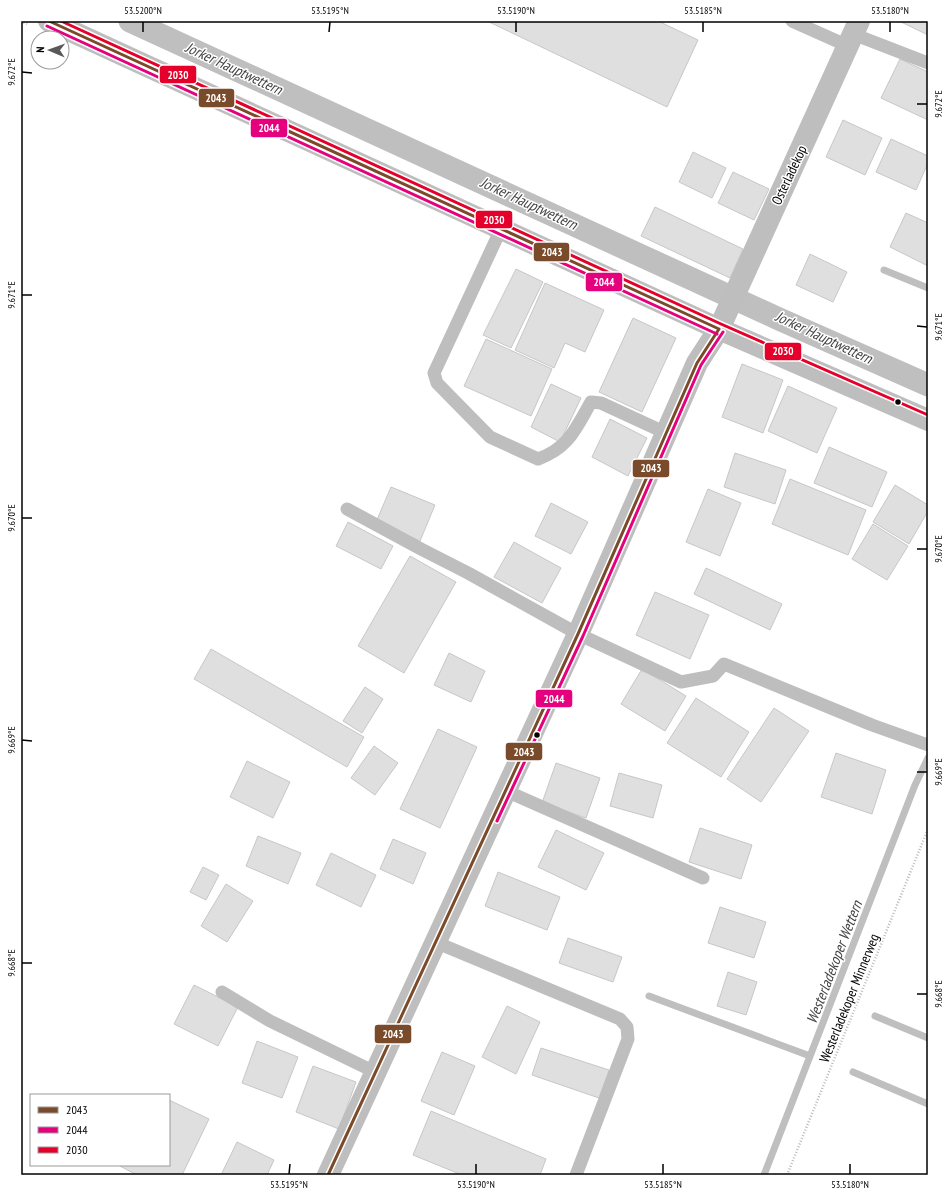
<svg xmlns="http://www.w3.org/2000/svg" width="949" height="1196" viewBox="0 0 949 1196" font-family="'PT Sans Narrow',sans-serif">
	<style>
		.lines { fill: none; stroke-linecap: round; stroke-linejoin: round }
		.stream { stroke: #bfbfbf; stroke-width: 7 }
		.canal { stroke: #bfbfbf; stroke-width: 23 }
		.building { fill: #dfdfdf; stroke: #c7c7c7 }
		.path { stroke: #b9b9b9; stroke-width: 2.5; stroke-dasharray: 1 2; stroke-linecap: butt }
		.service { stroke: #bebebe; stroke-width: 13 }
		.minor { stroke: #bebebe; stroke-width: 22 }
		.tertiary { stroke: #bebebe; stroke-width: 22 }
		.bus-1-casing { stroke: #fff; stroke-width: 6 }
		.bus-2-casing { stroke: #fff; stroke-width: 6 }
		.bus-3-casing { stroke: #fff; stroke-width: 6 }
		.bus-1 { stroke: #7a4b2a; stroke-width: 3 }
		.bus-2 { stroke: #e5007d; stroke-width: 3 }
		.bus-3 { stroke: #e4002b; stroke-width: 3 }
		.ticks { fill: none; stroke: #000; stroke-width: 1.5 }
		.bus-dot { fill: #000; stroke: #fff; stroke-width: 1.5 }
		.labels { text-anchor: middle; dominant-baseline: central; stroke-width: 3; stroke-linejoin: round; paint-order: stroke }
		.street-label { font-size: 14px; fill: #000; stroke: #fff }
		.water-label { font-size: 15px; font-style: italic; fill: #444; stroke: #fff }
		.line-badge { stroke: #fff; stroke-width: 1.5 }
		.badge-label { font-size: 11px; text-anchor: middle; font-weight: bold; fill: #fff }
		.neatline { fill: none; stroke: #000; stroke-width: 1.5 }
		.ticks-label { font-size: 10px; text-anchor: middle; fill: #000 }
	</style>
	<rect width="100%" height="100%" fill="#fff"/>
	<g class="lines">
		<path class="stream" d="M884,270L928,288
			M649,996L810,1056
			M875,1016L928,1038
			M853,1072L928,1104
			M764,1175L915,785L928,758"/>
		<path class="canal" d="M130,21L779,319L928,385"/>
	</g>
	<path class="building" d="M487,21H658L698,40L667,107Z
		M899,21H928V35Z
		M900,59L928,72V120L881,98Z
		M843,120L882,138L865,175L826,157Z
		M891,139L928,156V163L916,190L876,172Z
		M693,152L726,168L712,198L679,182Z
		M733,172L769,189L754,220L718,203Z
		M655,207L743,249L730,278L641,236Z
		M906,213L928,223V266L890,247Z
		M810,254L847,272L833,302L796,285Z
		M516,269L543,282L511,348L483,335Z
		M545,283L604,310L585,352L565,343L554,368L515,350Z
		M633,318L676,338L642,412L599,392Z
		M486,339L552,369L531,416L464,386Z
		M742,364L783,380L763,433L722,417Z
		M551,384L581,398L560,442L531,427Z
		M788,386L837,408L817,453L768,431Z
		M610,419L647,438L628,476L592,457Z
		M829,447L887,472L872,507L814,483Z
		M735,453L786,470L775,504L724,487Z
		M790,479L866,510L848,555L772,524Z
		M895,485L928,505V511L909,544L873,522Z
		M391,487L435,505L420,541L376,522Z
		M708,489L741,503L720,556L686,542Z
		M551,503L588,522L571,554L535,536Z
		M348,522L393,546L381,569L336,546Z
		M873,524L908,546L887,580L852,559Z
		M514,542L561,568L542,603L494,577Z
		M410,556L456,582L404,673L358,646Z
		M706,568L782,604L770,630L694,594Z
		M655,592L709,615L690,659L636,635Z
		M211,649L364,737L347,767L194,679Z
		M449,653L485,671L471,702L434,685Z
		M642,669L686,696L665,731L621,704Z
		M365,687L383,699L362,733L343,721Z
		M696,698L749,732L721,777L667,743Z
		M774,708L809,731L761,802L727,779Z
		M438,729L477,747L440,828L400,809Z
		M374,746L398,763L375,795L351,778Z
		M836,753L886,770L872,814L821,797Z
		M247,761L290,782L273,818L230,797Z
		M556,763L600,778L586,818L542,803Z
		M619,773L662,785L653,818L610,806Z
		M700,828L752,845L741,879L689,862Z
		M556,830L604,853L586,890L538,867Z
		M258,836L301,853L288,884L246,866Z
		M393,839L426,853L413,884L380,869Z
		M331,853L376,875L361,907L316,885Z
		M203,867L219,875L206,900L190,892Z
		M498,872L560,897L547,930L485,906Z
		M226,884L253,901L227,942L201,926Z
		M720,907L766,922L754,958L708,943Z
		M568,938L622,957L613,982L559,963Z
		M728,972L757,982L746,1015L717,1006Z
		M194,985L238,1007L218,1046L174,1024Z
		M507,1006L540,1022L516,1074L482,1057Z
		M257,1041L298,1057L282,1098L242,1083Z
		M541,1048L609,1070L599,1098L532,1075Z
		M442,1052L475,1066L454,1115L421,1101Z
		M313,1066L356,1082L339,1129L296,1112Z
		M169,1100L209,1119L182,1175H137L118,1165H169Z
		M431,1111L546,1159L540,1175H462L413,1155Z
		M237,1142L274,1160L267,1175H221Z"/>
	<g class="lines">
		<path class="path" d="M21,21L27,24
			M787,1175L928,829"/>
		<path class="service" d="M792,21L848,46
			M853,34L928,63
			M501,229L434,373L437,383L490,437L538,459C569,448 576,428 591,402L601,403L666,433
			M347,509L421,549L468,573L578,634L681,682L713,676L724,664L872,725L928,745
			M506,791L703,878
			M435,942L620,1019L627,1027L628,1039L576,1175
			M222,992L270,1021L375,1072"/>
		<path class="minor" d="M719,329L859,21"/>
		<path class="tertiary" d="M49,21L719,329L928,420
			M328,1175L578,634L697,363L719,329"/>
		<defs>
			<path id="bus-1" d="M49,21L719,329
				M328,1175L578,634L697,363L719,329"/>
			<path id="bus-2" d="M47,26L717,334
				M497,821L583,636L701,365L723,332"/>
			<path id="bus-3" d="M61,21L721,324L928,415"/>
		</defs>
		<use href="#bus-1" class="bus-1-casing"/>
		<use href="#bus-2" class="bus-2-casing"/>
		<use href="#bus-3" class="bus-3-casing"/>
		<use href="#bus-1" class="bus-1"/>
		<use href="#bus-2" class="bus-2"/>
		<use href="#bus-3" class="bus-3"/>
	</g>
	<path class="ticks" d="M143,32V22M329,32L330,22M516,32V22M703,32V22M890,32V22M22,72L32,73M917,104H927M22,295H32M917,326L927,327M22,518H32M917,549H927M22,740L32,741M917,772H927M22,963H32M917,994H927M289,1174L290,1164M476,1174V1164M663,1174V1164M850,1174V1164"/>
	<g class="bus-dot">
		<circle cx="898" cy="402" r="3.5"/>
		<circle cx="537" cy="735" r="3.5"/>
	</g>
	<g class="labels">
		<g class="street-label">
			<text transform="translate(789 175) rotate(-65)">Osterladekop</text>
			<text transform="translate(849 998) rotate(-68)">Westerladekoper Minnerweg</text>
		</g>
		<g class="water-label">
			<text transform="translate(234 68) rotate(25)">Jorker Hauptwettern</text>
			<text transform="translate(529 203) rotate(25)">Jorker Hauptwettern</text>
			<text transform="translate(824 337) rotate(25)">Jorker Hauptwettern</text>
			<text transform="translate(834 962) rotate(-69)">Westerladekoper Wettern</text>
		</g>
	</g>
	<g class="line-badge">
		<rect x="159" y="65" width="38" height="19" rx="4" fill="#e4002b"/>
		<rect x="198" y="88" width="37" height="20" rx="4" fill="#7a4b2a"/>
		<rect x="250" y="118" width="38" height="20" rx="4" fill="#e5007d"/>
		<rect x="475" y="210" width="38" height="19" rx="4" fill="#e4002b"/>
		<rect x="533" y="242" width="37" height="20" rx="4" fill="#7a4b2a"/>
		<rect x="585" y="272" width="38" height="20" rx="4" fill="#e5007d"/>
		<rect x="764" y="342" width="38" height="19" rx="4" fill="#e4002b"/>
		<rect x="632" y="459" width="38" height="19" rx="4" fill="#7a4b2a"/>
		<rect x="535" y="689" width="38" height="19" rx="4" fill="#e5007d"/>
		<rect x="505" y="742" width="38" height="19" rx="4" fill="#7a4b2a"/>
		<rect x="374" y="1024" width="38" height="20" rx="4" fill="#7a4b2a"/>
	</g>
	<g class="badge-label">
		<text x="178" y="79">2030</text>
		<text x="216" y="102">2043</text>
		<text x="269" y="132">2044</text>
		<text x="494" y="224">2030</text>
		<text x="552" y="256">2043</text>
		<text x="604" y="286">2044</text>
		<text x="783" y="355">2030</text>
		<text x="651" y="472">2043</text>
		<text x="554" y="703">2044</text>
		<text x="524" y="756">2043</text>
		<text x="393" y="1038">2043</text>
	</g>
	<rect width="949" height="1196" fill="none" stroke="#ffffff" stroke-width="44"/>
	<rect x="30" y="1094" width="140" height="72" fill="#ffffff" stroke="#999999"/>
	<rect x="38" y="1107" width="20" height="6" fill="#7a4b2a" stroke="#999999"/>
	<text x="66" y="1114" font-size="12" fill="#000000">2043</text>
	<rect x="38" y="1127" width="20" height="6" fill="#e5007d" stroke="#999999"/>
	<text x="66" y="1134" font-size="12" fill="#000000">2044</text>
	<rect x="38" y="1147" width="20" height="6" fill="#e4002b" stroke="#999999"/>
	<text x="66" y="1154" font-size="12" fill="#000000">2030</text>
	<g transform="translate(50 50) rotate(272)"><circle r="19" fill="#ffffff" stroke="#999999"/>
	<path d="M0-3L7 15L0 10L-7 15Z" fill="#595959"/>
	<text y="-6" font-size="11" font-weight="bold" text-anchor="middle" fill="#000000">N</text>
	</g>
	<rect x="22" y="22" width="905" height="1152" class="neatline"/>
	<g class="ticks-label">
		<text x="143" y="14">53.5200°N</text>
		<text x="330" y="14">53.5195°N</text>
		<text x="516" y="14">53.5190°N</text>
		<text x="703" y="14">53.5185°N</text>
		<text x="890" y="14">53.5180°N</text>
		<text transform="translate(11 72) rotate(-90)" y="4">9.672°E</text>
		<text transform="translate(938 104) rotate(-90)" y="4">9.672°E</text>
		<text transform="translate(11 295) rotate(-90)" y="4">9.671°E</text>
		<text transform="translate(938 327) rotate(-90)" y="4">9.671°E</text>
		<text transform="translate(11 518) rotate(-90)" y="4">9.670°E</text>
		<text transform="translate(938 549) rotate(-90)" y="4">9.670°E</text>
		<text transform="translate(11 740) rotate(-90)" y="4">9.669°E</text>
		<text transform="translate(938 772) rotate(-90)" y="4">9.669°E</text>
		<text transform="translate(11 963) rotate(-90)" y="4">9.668°E</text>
		<text transform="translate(938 994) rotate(-90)" y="4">9.668°E</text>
		<text x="289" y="1188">53.5195°N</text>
		<text x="476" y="1188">53.5190°N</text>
		<text x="663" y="1188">53.5185°N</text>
		<text x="850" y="1188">53.5180°N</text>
	</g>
</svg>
